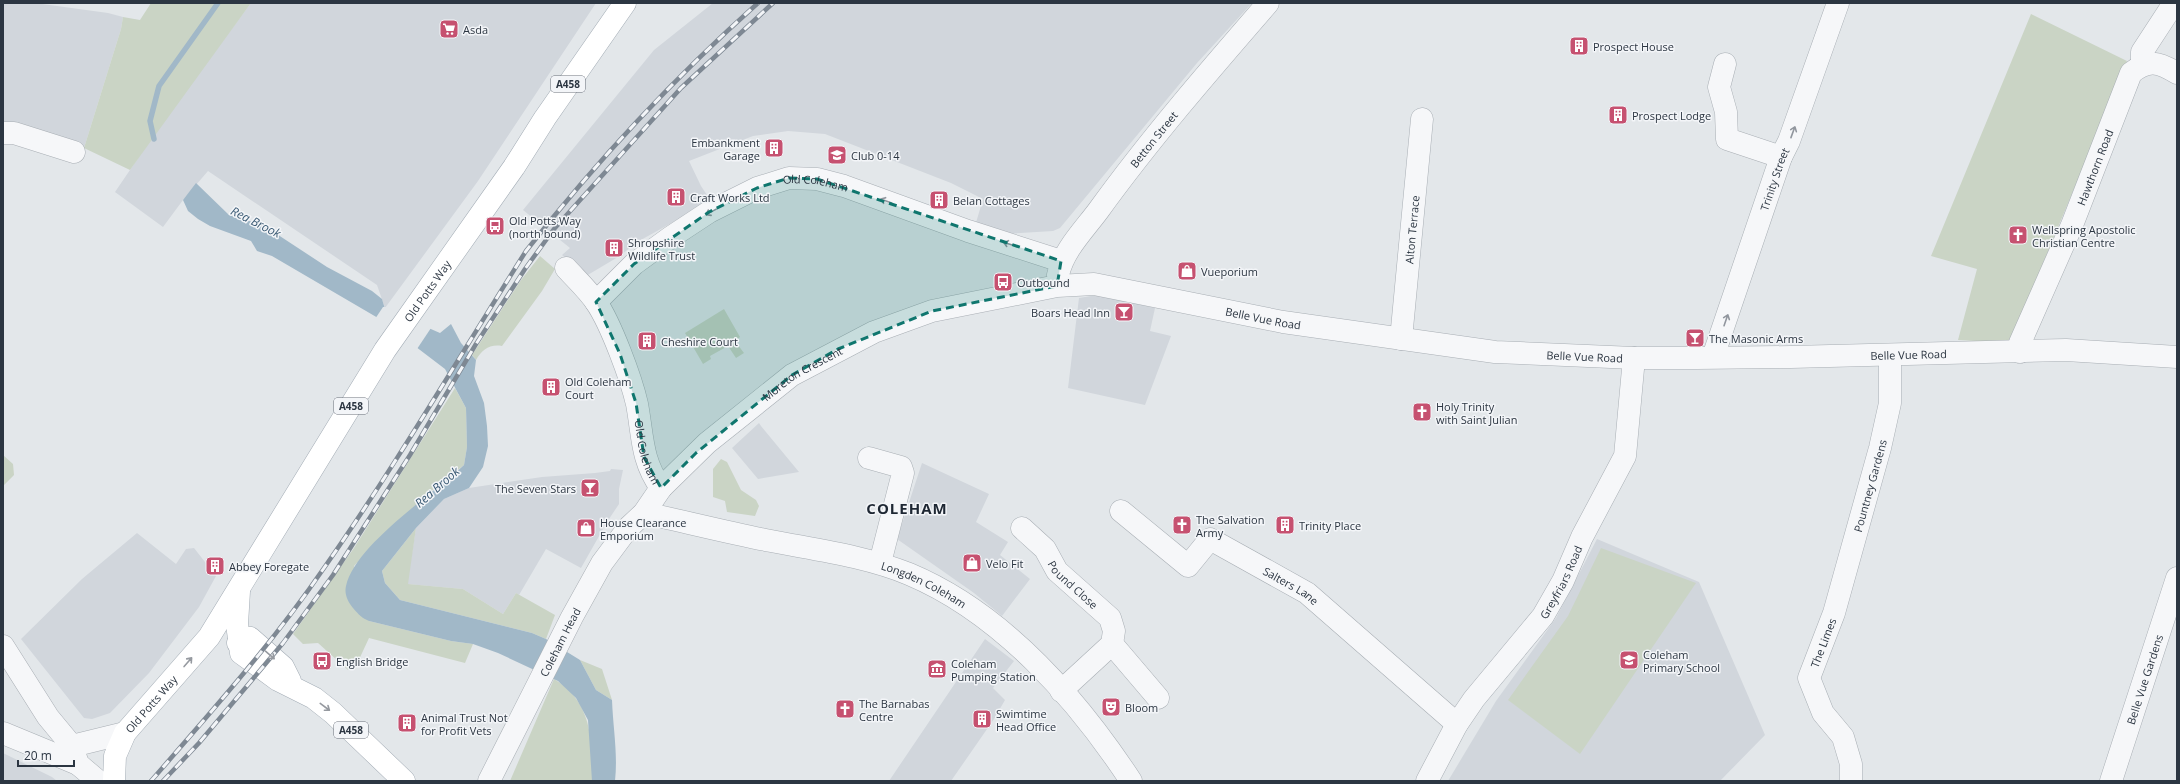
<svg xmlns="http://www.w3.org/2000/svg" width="2180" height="784" viewBox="0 0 2180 784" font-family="'Open Sans',sans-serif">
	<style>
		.built { fill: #d1d6dc }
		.green { fill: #cad4c5 }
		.water { fill: #a1b8c8 }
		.pier { fill: #e3e7ea }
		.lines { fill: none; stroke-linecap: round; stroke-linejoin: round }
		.stream { stroke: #a1b8c8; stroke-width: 5.5 }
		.minor-casing { stroke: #a8aeb4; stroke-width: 23 }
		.tertiary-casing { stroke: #a8aeb4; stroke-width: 23 }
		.primary-casing { stroke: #a3acb5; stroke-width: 23 }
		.minor { stroke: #f6f7f9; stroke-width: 22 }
		.tertiary { stroke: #f6f7f9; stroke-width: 22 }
		.primary { stroke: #fff; stroke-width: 22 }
		.rail-casing { stroke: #7e8893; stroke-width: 4.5 }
		.rail { stroke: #f3f5f8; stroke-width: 3; stroke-dasharray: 9; stroke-linecap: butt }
		.oneway { stroke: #91969e }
		.oneway2 { stroke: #969aa0 }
		.marked { fill: #0f766e; fill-opacity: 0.2; stroke: #0f766e; stroke-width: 3; stroke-dasharray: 8 5; stroke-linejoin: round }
		.labels { text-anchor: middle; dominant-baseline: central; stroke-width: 3; stroke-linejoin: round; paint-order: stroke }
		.shield { fill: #f3f5f8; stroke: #686f79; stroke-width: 1 }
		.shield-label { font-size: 10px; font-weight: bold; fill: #2c3642 }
		.poi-label { font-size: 11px; fill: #2c3642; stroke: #f3f5f8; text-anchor: start }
		.street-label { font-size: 11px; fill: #2c3642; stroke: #f3f5f8 }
		.water-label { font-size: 12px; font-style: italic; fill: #395973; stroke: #f3f5f8 }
		.district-label { font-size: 15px; font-weight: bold; letter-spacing: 1px; fill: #1e2733; stroke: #f3f5f8 }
	</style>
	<rect width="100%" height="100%" fill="#e3e7ea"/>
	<path class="built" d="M3,3H35L108,13L123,17L121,29L84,148L11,129H3Z
		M251,3H596L478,181L385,308L377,285L208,171L183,200L163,227L115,192L166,117Z
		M713,3H1252L1197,63L1060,228L1053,231L1006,234L975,226L983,199L951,183L825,134L788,131L753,136L689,161L701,186L711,201L639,241L618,257L586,276L562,255L570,248L523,210L654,50Z
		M1097,295L1155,308L1150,331L1171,336L1145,405L1068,388L1079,298Z
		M759,423L761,426L799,472L758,479L732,448Z
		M922,463L989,494L976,522L1008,542L1000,555L1030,579L1002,616L974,593L897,539Z
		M611,469L623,470L619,489V504L607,522L581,568L546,549L519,595L516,593L503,614L463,589L407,584L416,528L444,499L469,488L542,477L595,473L610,471Z
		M137,533L176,564L186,549L194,548L216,576L199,607L149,673L110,713L92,719L84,718L21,639L82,579Z
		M1597,539L1699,582L1765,735L1720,781H1448L1496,701L1556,618Z
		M985,639L1014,661L993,688L1005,700L994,719L951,781H889Z
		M3,753L52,777L57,781H3Z"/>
	<path class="green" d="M151,3H251L130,170L84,148L121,29L123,17L140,20Z
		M2031,14L2127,61L2010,343L1958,340L1977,269L1931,256Z
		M540,256L555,269L542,291L502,346C489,344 482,350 476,360L472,355L521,280Z
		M724,309L740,337L735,341L744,353L736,358L728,346L710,356L711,359L703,364L685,333Z
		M455,388L466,408L467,447L464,465L428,494L388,531L354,566L369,621L451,641L473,644L465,663L369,638L356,666L348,670L318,643L303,644L293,634L354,548Z
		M3,455L13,464L14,475L3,486Z
		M721,459L727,462L741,490L756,500L759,506L755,516L727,512L725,501L713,497V469Z
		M416,528L408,584L463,589L503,614L516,593L555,615L546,639L532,633L400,600L385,583L382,571Z
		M1601,548L1696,583L1580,754L1508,700L1568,616Z
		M580,660L602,669L612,700L596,690Z
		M554,679C592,701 593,742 592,781H510Z"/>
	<path class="water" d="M196,183L229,215L263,225L327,267L372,291L382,299L385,309L440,333L451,324L461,343L476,360L474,376L484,403L487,426L488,446L483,467L469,488L444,499L416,528L382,571L385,583L400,600L532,633L546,639L580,660L596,690L612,700C613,728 618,754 615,781H592L588,720L576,698L558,681L498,653L473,644L451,641L369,621C362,618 359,615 353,608C348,602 344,594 346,586C355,545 433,494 464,465L467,447L466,408L445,369L378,318L272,256L257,251L251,241L210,226L198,219L188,211L183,200Z"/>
	<path class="pier" d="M383,307H387L431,328L417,349L375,319Z"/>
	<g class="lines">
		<path class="stream" d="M154,139L150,121L159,86L218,3"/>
		<defs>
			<g id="minor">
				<path d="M1725,64L1719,87L1726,112L1727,139L1781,157"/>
				<path d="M2142,65V52L2174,3"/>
				<path d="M3,133H14L74,152"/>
				<path id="s1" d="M566,268C576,279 588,290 596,302C611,324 631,378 637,404C643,436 641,460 661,488"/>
				<path id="s2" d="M1058,275C1063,251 1083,231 1098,211C1150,139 1209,71 1268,3"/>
				<path id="s3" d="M596,302L634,264L671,237L709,212L757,188L789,178L817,179L844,186L968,231L1061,261"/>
				<path id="s4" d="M1401,339L1422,119"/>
				<path id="s5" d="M2020,352V343L2072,225L2131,73C2149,59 2158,62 2177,73"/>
				<path id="s6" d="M1713,357L1781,157L1789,141L1838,3"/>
				<path d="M869,458L901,467L903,473L880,563"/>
				<path id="s7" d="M1121,511L1188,566L1210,539L1307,593L1457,724"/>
				<path id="s8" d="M1022,528L1045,549L1057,571L1110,618L1114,631L1112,644L1061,691"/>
				<path d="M1112,644L1158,698"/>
				<path d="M3,733L78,764"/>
				<path id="s9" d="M1427,781L1457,724L1474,699L1543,616L1563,581L1582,537L1625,456L1634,358"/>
				<path id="s10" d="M1851,781V764L1843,737L1823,713L1809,678L1834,613L1880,448L1890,403V355"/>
				<path id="s11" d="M2111,781L2177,578"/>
			</g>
			<g id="tertiary">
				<path id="s12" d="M644,513C687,522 729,533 771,541C817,550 865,556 909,574C1002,613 1077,699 1131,781"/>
				<path d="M3,646L48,717L72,746L78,764L98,781"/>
				<path d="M72,746L125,733"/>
				<path id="s13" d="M489,781L572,617L602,563L628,528L644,513L661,488L707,443L792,375L874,332L932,311L1057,286L1094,284L1283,322L1495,352L1634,358H1697L1791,357L2066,350L2177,357"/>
			</g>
			<g id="primary">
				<path d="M239,591L237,624L241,653L278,680L314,698L333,713L404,781"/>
				<path d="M238,643L250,638L283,667L290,681"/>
				<path id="s14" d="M114,781L115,756L125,733L209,637L385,350L514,167L545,118L625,3"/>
			</g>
		</defs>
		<use href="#minor" class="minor-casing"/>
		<use href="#tertiary" class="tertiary-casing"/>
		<use href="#primary" class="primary-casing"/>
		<use href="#minor" class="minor"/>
		<use href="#tertiary" class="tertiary"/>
		<use href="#primary" class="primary"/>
		<defs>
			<path id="rail" d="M151,781C211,712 272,644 324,568C396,465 459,357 526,251C596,162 674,78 758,3
				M163,781L199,743L283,643L333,575L410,455L476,344L525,269L554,229L681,88L773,3"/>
		</defs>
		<use href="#rail" class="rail-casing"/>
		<use href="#rail" class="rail"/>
	</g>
	<defs><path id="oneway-shaft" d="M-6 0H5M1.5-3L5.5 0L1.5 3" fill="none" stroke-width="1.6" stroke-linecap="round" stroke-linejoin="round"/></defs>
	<g class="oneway">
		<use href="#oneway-shaft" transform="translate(1793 132) rotate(-70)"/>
		<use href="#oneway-shaft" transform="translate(886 201) rotate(-160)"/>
		<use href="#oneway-shaft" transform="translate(711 212) rotate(151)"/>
		<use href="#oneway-shaft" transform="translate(1009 244) rotate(-163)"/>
		<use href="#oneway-shaft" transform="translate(1726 320) rotate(-71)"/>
	</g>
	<g class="oneway2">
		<use href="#oneway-shaft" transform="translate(270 655) rotate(41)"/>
		<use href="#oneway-shaft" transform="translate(188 662) rotate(-49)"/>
		<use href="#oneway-shaft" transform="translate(325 707) rotate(37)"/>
	</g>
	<path class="marked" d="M789,178L817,179L1061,261L1057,286L932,311L838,349L792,375L696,453L661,488L644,457L636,403L620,354L596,302L634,264L709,212L757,188Z"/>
	<defs>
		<symbol id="supermarket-square" viewBox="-11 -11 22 22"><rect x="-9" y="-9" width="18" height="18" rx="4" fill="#c65170" stroke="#f3f5f8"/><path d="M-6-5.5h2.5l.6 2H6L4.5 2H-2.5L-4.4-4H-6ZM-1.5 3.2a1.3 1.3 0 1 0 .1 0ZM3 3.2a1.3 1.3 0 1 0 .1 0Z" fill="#fff"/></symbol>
		<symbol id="building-square" viewBox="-11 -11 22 22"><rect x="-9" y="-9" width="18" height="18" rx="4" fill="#c65170" stroke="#f3f5f8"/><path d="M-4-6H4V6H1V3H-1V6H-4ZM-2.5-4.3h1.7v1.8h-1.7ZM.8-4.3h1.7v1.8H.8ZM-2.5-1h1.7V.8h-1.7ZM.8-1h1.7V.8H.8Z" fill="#fff"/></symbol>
		<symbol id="school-square" viewBox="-11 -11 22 22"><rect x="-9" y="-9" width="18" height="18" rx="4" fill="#c65170" stroke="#f3f5f8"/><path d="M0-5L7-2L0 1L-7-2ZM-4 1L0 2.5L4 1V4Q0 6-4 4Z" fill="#fff"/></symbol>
		<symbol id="bus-square" viewBox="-11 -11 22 22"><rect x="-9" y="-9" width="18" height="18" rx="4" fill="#c65170" stroke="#f3f5f8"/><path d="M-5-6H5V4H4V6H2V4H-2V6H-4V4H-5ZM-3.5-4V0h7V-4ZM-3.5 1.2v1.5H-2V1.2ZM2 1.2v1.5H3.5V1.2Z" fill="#fff"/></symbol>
		<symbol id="church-square" viewBox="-11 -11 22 22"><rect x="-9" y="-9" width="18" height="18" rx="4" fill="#c65170" stroke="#f3f5f8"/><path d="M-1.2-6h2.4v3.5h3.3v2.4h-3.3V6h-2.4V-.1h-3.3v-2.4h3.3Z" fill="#fff"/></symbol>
		<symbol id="shop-square" viewBox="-11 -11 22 22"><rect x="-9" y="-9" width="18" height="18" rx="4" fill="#c65170" stroke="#f3f5f8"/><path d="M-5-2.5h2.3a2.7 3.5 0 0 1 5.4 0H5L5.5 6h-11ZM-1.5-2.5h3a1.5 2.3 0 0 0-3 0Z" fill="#fff"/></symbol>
		<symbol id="bar-square" viewBox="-11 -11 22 22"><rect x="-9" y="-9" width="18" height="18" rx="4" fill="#c65170" stroke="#f3f5f8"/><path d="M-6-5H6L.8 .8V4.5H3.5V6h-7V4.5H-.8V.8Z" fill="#fff"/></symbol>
		<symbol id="museum-square" viewBox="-11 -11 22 22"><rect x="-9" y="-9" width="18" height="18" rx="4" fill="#c65170" stroke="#f3f5f8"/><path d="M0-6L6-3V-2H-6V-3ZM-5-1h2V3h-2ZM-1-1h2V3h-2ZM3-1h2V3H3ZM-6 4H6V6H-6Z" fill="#fff"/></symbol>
		<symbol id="theatre-square" viewBox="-11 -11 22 22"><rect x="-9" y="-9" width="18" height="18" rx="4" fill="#c65170" stroke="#f3f5f8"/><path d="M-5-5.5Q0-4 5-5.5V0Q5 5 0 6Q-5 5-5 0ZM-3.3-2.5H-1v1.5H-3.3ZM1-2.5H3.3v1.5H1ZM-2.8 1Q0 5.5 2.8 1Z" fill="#fff"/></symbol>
	</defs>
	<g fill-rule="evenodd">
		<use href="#supermarket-square" x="438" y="18" width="22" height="22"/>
		<use href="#building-square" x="1568" y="35" width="22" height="22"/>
		<use href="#building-square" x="1607" y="104" width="22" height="22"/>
		<use href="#building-square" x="763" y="137" width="22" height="22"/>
		<use href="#school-square" x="826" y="144" width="22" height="22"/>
		<use href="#building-square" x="665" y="186" width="22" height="22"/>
		<use href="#building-square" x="928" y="189" width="22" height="22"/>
		<use href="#bus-square" x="484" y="215" width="22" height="22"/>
		<use href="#church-square" x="2007" y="224" width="22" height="22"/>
		<use href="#building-square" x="603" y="237" width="22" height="22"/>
		<use href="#shop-square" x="1176" y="260" width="22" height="22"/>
		<use href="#bus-square" x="992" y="271" width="22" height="22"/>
		<use href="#bar-square" x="1113" y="301" width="22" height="22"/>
		<use href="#bar-square" x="1684" y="327" width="22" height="22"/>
		<use href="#building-square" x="636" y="330" width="22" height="22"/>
		<use href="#building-square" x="540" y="376" width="22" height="22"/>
		<use href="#church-square" x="1411" y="401" width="22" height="22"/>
		<use href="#bar-square" x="579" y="477" width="22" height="22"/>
		<use href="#church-square" x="1171" y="514" width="22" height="22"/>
		<use href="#building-square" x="1274" y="514" width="22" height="22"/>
		<use href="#shop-square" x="575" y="517" width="22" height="22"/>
		<use href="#shop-square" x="961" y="552" width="22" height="22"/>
		<use href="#building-square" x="204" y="555" width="22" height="22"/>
		<use href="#school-square" x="1618" y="649" width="22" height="22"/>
		<use href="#bus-square" x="311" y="650" width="22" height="22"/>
		<use href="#museum-square" x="926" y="658" width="22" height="22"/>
		<use href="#theatre-square" x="1100" y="696" width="22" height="22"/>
		<use href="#church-square" x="834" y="698" width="22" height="22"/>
		<use href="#building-square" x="971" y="708" width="22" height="22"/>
		<use href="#building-square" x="396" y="712" width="22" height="22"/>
	</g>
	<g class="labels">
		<g class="shield">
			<rect x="551" y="76" width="34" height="16" rx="3"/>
			<rect x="334" y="398" width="34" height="16" rx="3"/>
			<rect x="334" y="722" width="34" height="16" rx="3"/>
		</g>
		<g class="shield-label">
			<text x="568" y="84">A458</text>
			<text x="351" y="406">A458</text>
			<text x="351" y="730">A458</text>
		</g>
		<g class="poi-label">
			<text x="463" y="29">Asda</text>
			<text x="1593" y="46">Prospect House</text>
			<text x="1632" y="115">Prospect Lodge</text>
			<text x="760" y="142" text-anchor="end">Embankment<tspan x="760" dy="13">Garage</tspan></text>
			<text x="851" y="155">Club 0-14</text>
			<text x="690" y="197">Craft Works Ltd</text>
			<text x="953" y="200">Belan Cottages</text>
			<text x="509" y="220">Old Potts Way<tspan x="509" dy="13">(north bound)</tspan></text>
			<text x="2032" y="229">Wellspring Apostolic<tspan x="2032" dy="13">Christian Centre</tspan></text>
			<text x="628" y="242">Shropshire<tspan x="628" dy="13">Wildlife Trust</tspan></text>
			<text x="1201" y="271">Vueporium</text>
			<text x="1017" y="282">Outbound</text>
			<text x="1110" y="312" text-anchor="end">Boars Head Inn</text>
			<text x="1709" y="338">The Masonic Arms</text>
			<text x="661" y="341">Cheshire Court</text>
			<text x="565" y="381">Old Coleham<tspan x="565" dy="13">Court</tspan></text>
			<text x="1436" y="406">Holy Trinity<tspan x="1436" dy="13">with Saint Julian</tspan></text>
			<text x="576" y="488" text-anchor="end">The Seven Stars</text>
			<text x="1196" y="519">The Salvation<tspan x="1196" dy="13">Army</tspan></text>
			<text x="600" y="522">House Clearance<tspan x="600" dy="13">Emporium</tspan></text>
			<text x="1299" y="525">Trinity Place</text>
			<text x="986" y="563">Velo Fit</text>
			<text x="229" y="566">Abbey Foregate</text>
			<text x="1643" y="654">Coleham<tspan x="1643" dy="13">Primary School</tspan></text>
			<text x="336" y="661">English Bridge</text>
			<text x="951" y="663">Coleham<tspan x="951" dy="13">Pumping Station</tspan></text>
			<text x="859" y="703">The Barnabas<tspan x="859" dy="13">Centre</tspan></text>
			<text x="1125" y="707">Bloom</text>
			<text x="996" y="713">Swimtime<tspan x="996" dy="13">Head Office</tspan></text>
			<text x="421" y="717">Animal Trust Not<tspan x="421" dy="13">for Profit Vets</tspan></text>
		</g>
		<g class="street-label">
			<text stroke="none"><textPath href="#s2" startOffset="167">Betton Street</textPath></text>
			<text stroke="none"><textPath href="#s5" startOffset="200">Hawthorn Road</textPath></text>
			<text stroke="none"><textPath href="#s6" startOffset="188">Trinity Street</textPath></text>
			<text stroke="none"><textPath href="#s3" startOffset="259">Old Coleham</textPath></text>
			<text stroke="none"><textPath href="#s4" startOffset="110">Alton Terrace</textPath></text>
			<text stroke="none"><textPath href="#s14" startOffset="587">Old Potts Way</textPath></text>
			<text stroke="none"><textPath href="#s13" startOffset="1006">Belle Vue Road</textPath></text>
			<text stroke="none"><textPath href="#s13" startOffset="1654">Belle Vue Road</textPath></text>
			<text stroke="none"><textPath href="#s13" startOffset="1330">Belle Vue Road</textPath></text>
			<text stroke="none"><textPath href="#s13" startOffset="524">Moreton Crescent</textPath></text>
			<text stroke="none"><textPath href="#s1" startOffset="205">Old Coleham</textPath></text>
			<text stroke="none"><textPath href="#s10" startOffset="316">Pountney Gardens</textPath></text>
			<text stroke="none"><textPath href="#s9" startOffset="241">Greyfriars Road</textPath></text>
			<text stroke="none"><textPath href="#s8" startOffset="77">Pound Close</textPath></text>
			<text stroke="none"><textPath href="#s12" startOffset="290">Longden Coleham</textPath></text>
			<text stroke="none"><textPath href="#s7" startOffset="215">Salters Lane</textPath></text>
			<text stroke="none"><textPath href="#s13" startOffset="156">Coleham Head</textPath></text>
			<text stroke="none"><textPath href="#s10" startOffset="152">The Limes</textPath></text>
			<text stroke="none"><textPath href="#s11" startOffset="107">Belle Vue Gardens</textPath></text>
			<text stroke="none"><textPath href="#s14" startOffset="89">Old Potts Way</textPath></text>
		</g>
		<g class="water-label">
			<text transform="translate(256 222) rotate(27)">Rea Brook</text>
			<text transform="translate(437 487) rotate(-41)">Rea Brook</text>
		</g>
		<g class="district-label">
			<text x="907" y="508">COLEHAM</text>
		</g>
	</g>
	<rect width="2180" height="784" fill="none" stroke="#2c3642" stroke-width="8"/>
	<path d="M18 760v6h56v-6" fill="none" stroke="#2c3642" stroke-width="2"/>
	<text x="24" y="760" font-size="12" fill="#2c3642" stroke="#f3f5f8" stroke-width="3" paint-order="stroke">20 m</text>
</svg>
